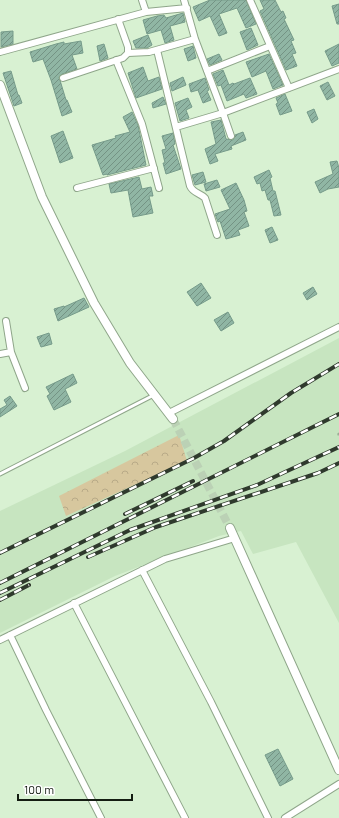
<svg xmlns="http://www.w3.org/2000/svg" width="339" height="818" viewBox="0 0 339 818" font-family="Barlow,sans-serif">
	<style>
		.built { fill: #c7e5c0 }
		.park { fill: url(#park-crowns) }
		.building { fill: url(#building-hatch); stroke: #769b8a }
		.lines { fill: none; stroke-linecap: round; stroke-linejoin: round }
		.tertiary-tunnel { stroke: #bbd1b5; stroke-width: 8; stroke-dasharray: 8 4; stroke-linecap: butt }
		.service-casing { stroke: #8fa68a; stroke-width: 5 }
		.minor-casing { stroke: #8fa68a; stroke-width: 8 }
		.tertiary-casing { stroke: #8fa68a; stroke-width: 10 }
		.path { stroke: #99ad94; stroke-width: 1.5; stroke-dasharray: 3 2; stroke-linecap: butt }
		.service { stroke: #fff; stroke-width: 3 }
		.minor { stroke: #fff; stroke-width: 6 }
		.tertiary { stroke: #fff; stroke-width: 8 }
		.rail-casing { stroke: #2f3a2d; stroke-width: 4 }
		.rail { stroke: #fff; stroke-width: 2.5; stroke-dasharray: 8; stroke-linecap: butt }
	</style>
	<defs>
		<pattern id="park-crowns" width="20" height="18" patternUnits="userSpaceOnUse"><rect width="20" height="18" fill="#d7c79e"/><path d="M2 6a3 3 0 1 1 6 0M12 15a3 3 0 1 1 6 0" fill="none" stroke="#b8aa87"/></pattern>
		<pattern id="building-hatch" width="6" height="6" patternUnits="userSpaceOnUse"><rect width="6" height="6" fill="#90b6a4"/><path d="M-1 1l2-2M0 6l6-6M5 7l2-2" fill="none" stroke="#749384"/></pattern>
	</defs>
	<rect width="100%" height="100%" fill="#d8f1d2"/>
	<path class="built" d="M339,338V623L296,542L253,554L241,531L219,536L115,576L0,633V511L125,451Z"/>
	<path class="park" d="M179,435L187,461L66,516L59,496Z"/>
	<path class="building" d="M210,0H246L256,24L246,28L237,8L219,14L227,33L219,36L210,16L199,21L193,7Z
		M260,0H275L281,12L283,11L286,18L284,19L294,40L291,41L296,53L292,54L297,66L286,70L260,11L264,9Z
		M339,4V24H337L332,6Z
		M183,13L185,22L170,26L174,40L165,43L161,30L147,34L143,20L157,16L164,15L166,18Z
		M251,28L258,45L247,50L240,32Z
		M13,31V44L1,47V32Z
		M148,35L152,45L147,48H136L133,41Z
		M81,41L83,53L72,55L77,69L62,74L59,77L66,100H67L72,112L62,116L51,80L43,59L33,62L30,52L56,44L64,42V44Z
		M104,44L108,58L100,61L97,46Z
		M339,44V63L332,66L325,51Z
		M193,46L196,58L188,61L184,49Z
		M219,54L222,60L210,65L207,59Z
		M269,54L283,85L273,89L266,71L252,77L246,62Z
		M143,67L148,81L159,77L162,89L136,98L128,73Z
		M223,70L229,85L233,83L234,84L250,78L257,94L246,98L244,94L227,101L221,85L218,86L213,74Z
		M11,71L18,95H19L22,103L14,106L3,73Z
		M183,77L186,85L172,91L170,83Z
		M205,78L209,90L207,91L211,100L203,103L198,90L191,92L189,84Z
		M328,82L335,96L327,100L320,86Z
		M285,94L292,111L280,115L276,104L278,103L276,98Z
		M163,97L166,104L153,108L152,103Z
		M188,98L192,107L186,110L189,118L180,121L175,103Z
		M314,109L318,119L312,123L307,112Z
		M132,112L138,125L146,165L107,175V174L103,175L92,145L116,138L115,136L130,132L123,117Z
		M221,120L226,139L233,140L235,135L243,132L246,140L231,146L232,149L215,154L218,161L210,164L205,149L216,144L211,122Z
		M63,131L73,158L60,163L51,136Z
		M173,133L175,144L173,145L181,169L166,174L163,163H165L162,150L166,149L162,136Z
		M337,161L339,168V187L328,189L320,193L315,182L333,174L330,162Z
		M269,170L272,177L270,178L273,191H275L281,215L274,216L270,200H268L265,190L262,191L260,183L257,184L254,177Z
		M203,172L206,182L195,185L192,175Z
		M139,177L142,189L151,187L153,196H149L153,213L133,217L128,190L111,193L109,184Z
		M217,180L220,187L206,191L204,184Z
		M236,183L244,200L247,211L244,212L249,226L238,230L240,235L226,239L220,221L218,222L215,214L230,209L221,190Z
		M272,227L278,240L270,243L265,230Z
		M201,283L211,298L197,306L187,292Z
		M313,287L317,294L307,300L303,293Z
		M84,298L89,307L58,321L54,309L64,306V307Z
		M228,312L234,323L221,331L214,320Z
		M49,333L52,344L41,347L37,337Z
		M73,374L77,383L65,389L71,402L54,410L47,396L50,394L46,387Z
		M10,396L17,406L0,417V409L7,405L4,400Z
		M278,749L293,779L280,786L265,755Z"/>
	<g class="lines">
		<path class="tertiary-tunnel" d="M173,419L230,528"/>
		<defs>
			<path id="service" d="M0,474L154,395"/>
			<path id="minor" d="M142,0L146,12
				M184,0L195,39L223,113L231,136
				M250,0L289,88
				M157,50L190,186C193,193 200,193 205,198L217,235
				M0,52L146,12L187,8
				M128,53L149,52L195,39
				M116,60L142,124L159,188
				M207,71L270,46
				M63,78L123,58L128,53V47L118,19
				M176,127L223,113L339,69
				M77,188L154,168
				M6,321L11,352L25,388
				M0,354L11,352
				M169,413L339,327
				M142,570L211,702L268,818
				M74,603L185,818
				M10,635L46,710L101,818
				M0,640L165,559L235,538
				M285,818L339,784"/>
			<path id="tertiary" d="M0,85L42,197L94,303L130,363L173,419
				M230,528L339,770"/>
		</defs>
		<use href="#service" class="service-casing"/>
		<use href="#minor" class="minor-casing"/>
		<use href="#tertiary" class="tertiary-casing"/>
		<path class="path" d="M339,433L338,434L339,437"/>
		<use href="#service" class="service"/>
		<use href="#minor" class="minor"/>
		<use href="#tertiary" class="tertiary"/>
		<defs>
			<path id="rail" d="M125,514L193,481
				M0,553L194,458L224,441L291,393L339,364
				M88,557L156,527L318,473L339,463
				M0,583L339,414
				M0,593L130,530L257,485L339,447
				M0,600L29,585"/>
		</defs>
		<use href="#rail" class="rail-casing"/>
		<use href="#rail" class="rail"/>
	</g>
	<path d="M18 794v6h114v-6" fill="none" stroke="#141d12" stroke-width="2"/>
	<text x="24" y="794" font-size="12" fill="#141d12" stroke="#ffffff" stroke-width="3" paint-order="stroke">100 m</text>
</svg>
